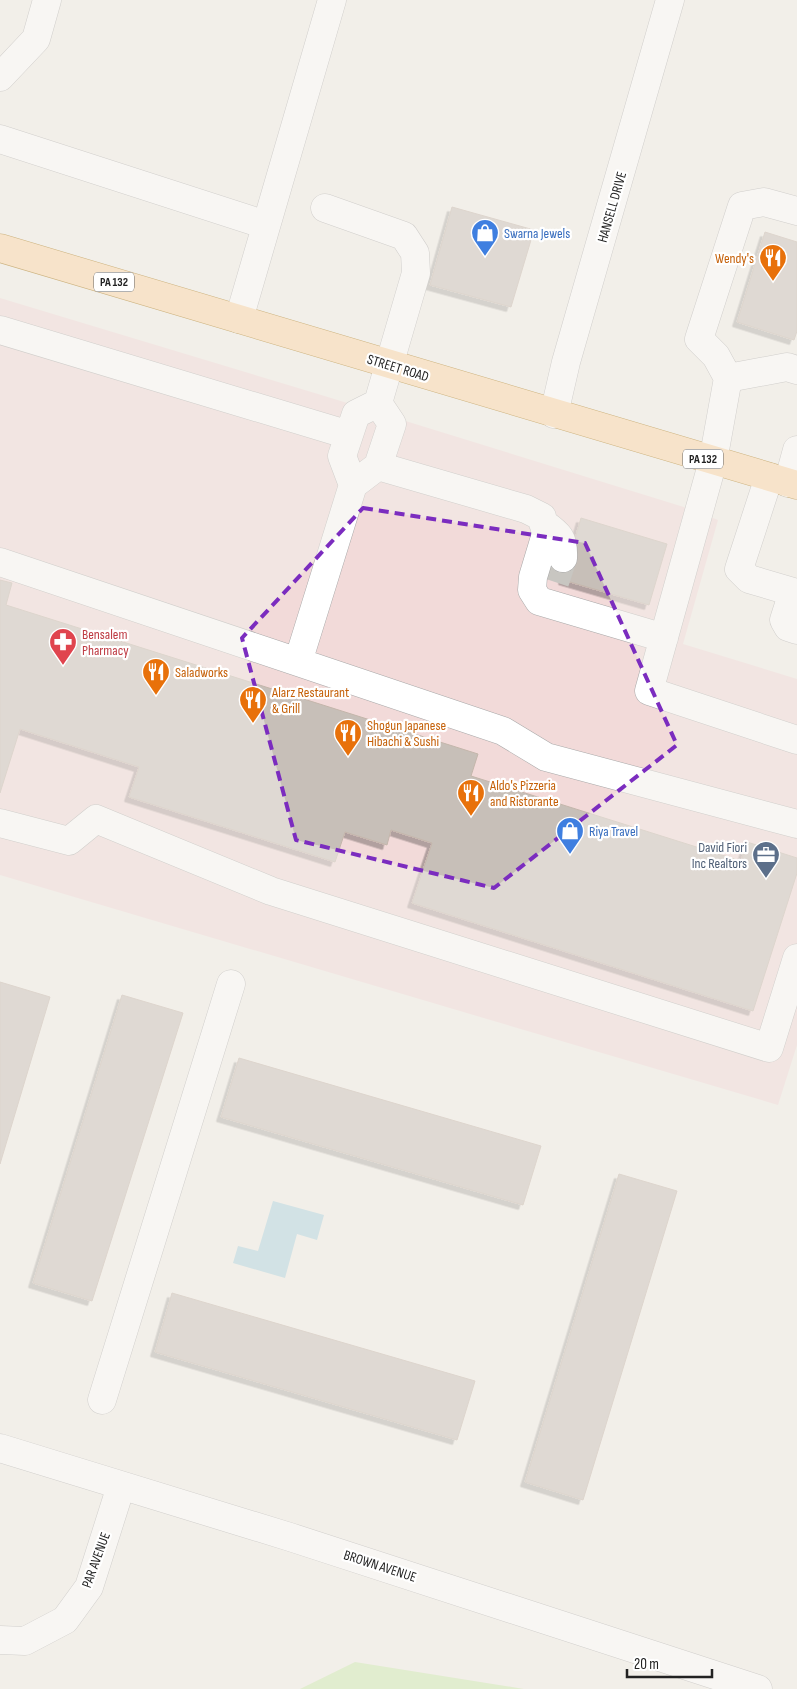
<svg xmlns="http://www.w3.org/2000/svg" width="797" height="1689" viewBox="0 0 797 1689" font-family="'Sofia Sans Condensed',sans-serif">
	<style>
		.commercial { fill: #f2dad9 }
		.grass { fill: #cdebb0 }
		.water { fill: #aad3df }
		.building { fill: #c7bfb8; stroke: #c4b6ab; filter: url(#shadow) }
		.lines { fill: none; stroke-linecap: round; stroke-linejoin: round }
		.minor-tunnel { stroke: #c8c6c1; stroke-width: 28; stroke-dasharray: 28 14; stroke-linecap: butt }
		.minor-casing { stroke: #a9a9a9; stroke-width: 29 }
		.major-casing { stroke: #a06b00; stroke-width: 29 }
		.minor { stroke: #fff; stroke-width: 28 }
		.major { stroke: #fcd6a4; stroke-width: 28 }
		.marked { fill: none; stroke: #7b2cbf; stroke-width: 4; stroke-dasharray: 10 6; stroke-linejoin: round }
		.labels { text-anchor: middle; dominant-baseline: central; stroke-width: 4.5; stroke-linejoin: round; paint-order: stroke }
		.shield { fill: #fff; stroke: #646464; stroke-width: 1 }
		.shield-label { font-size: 12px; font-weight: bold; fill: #222 }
		.street-label { font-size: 14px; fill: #222; stroke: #fff }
		.shop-label { font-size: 14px; fill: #366cbe; stroke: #fff; text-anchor: start }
		.food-label { font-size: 14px; fill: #c56008; stroke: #fff; text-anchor: start }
		.health-label { font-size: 14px; fill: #be3a42; stroke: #fff; text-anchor: start }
		.service-label { font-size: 14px; fill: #4e5e75; stroke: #fff; text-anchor: end }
	</style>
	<defs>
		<filter id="shadow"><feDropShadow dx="-4.5" dy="4.5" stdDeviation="0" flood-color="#0004"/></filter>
	</defs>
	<rect width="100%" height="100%" fill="#f2efe9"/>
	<path class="commercial" d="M0,298L318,394L687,508L718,520L683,644L797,679V1045L778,1105L0,875Z"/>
	<path class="grass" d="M355,1662L512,1687L524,1689H300Z"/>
	<path class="water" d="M273,1201L324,1215L317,1240L297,1234L285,1278L233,1263L238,1246L258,1251Z"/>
	<path class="building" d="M452,207L534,230L511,307L430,285Z
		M765,232L797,242V331L794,340L737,322Z
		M581,518L667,544L649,605L563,580Z
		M0,580L12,583L6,605L478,754L471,776L741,861L747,842L797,858V873L753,1011L412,903L432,843L391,830L387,845L345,832L335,862L129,797L139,767L20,729L0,793Z
		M0,982L50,997L0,1164Z
		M122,995L183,1013L92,1301L33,1283Z
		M239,1058L541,1146L523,1205L221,1117Z
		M619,1174L677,1191L583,1500L525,1482Z
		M172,1293L475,1381L457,1440L155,1352Z"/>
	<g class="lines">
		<path class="minor-tunnel" d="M555,582L563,558"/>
		<defs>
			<path id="minor" d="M0,77L36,39L47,0
				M0,139L266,225
				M325,208L404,236L415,253L416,273L378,403L356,414L342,456L353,485
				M797,211L764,202L742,206L699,339L716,356L728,378L713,461L649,691L797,740
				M239,319L332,0
				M0,330L349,435
				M728,378L787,367L797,370
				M554,414L566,362L670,0
				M378,466L526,509L542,517L546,534L533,577L532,590L539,601L664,638
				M769,477L739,569L749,579L793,592L784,620L788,627L797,630
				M788,483L797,450
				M543,523C559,534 564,538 563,558
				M0,562L298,662L353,485L378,466L392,424L378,403
				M298,662L503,731L546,757L797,824
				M0,823L69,841L96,819L271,891L769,1048L797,958
				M102,1400L231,984
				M0,1448L290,1537L758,1689
				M0,1640L25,1641L65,1620L89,1587L121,1486"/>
			<path id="major" d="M0,248L797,485"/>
		</defs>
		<use href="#minor" class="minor-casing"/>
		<use href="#major" class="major-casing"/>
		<use href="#minor" class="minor"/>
		<use href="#major" class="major"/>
	</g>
	<path d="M0 0H797V1689H0ZM363,508L585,543L677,745L494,888L296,840L242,638Z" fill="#f2efe9" fill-opacity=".55" fill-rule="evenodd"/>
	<path class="marked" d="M363,508L585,543L677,745L494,888L296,840L242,638Z"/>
	<defs>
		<symbol id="shop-pin" viewBox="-11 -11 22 30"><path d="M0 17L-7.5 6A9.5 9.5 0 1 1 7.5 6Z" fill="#3f7fe0" stroke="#fff"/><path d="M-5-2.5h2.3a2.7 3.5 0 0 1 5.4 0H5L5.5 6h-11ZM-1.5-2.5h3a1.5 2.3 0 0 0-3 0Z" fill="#fff"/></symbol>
		<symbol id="restaurant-pin" viewBox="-11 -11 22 30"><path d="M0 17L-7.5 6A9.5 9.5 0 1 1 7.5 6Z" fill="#e8710a" stroke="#fff"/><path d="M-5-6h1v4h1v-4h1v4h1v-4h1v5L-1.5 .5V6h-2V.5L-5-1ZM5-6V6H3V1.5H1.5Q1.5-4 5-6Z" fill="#fff"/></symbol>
		<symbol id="pharmacy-pin" viewBox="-11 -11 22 30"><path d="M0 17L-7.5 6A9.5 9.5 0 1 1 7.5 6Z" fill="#e0444e" stroke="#fff"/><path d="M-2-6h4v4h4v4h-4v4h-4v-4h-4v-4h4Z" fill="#fff"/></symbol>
		<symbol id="office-pin" viewBox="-11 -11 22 30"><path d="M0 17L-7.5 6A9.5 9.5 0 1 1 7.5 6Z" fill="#5c6f8a" stroke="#fff"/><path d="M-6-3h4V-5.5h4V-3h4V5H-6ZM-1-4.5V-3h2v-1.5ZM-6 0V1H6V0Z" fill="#fff"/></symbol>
	</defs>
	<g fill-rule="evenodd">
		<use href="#shop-pin" x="469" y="217" width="32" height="43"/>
		<use href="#restaurant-pin" x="757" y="242" width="32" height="43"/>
		<use href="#pharmacy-pin" x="47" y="626" width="32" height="43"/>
		<use href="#restaurant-pin" x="140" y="656" width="32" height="43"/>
		<use href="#restaurant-pin" x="237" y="684" width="32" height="43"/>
		<use href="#restaurant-pin" x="332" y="717" width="32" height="43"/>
		<use href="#restaurant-pin" x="455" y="777" width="32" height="43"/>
		<use href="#shop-pin" x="554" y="815" width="32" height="43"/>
		<use href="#office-pin" x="750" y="839" width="32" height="43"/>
	</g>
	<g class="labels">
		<g class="shield">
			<rect x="94" y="272.5" width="40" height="19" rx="4"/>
			<rect x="683" y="449.5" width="40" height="19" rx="4"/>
		</g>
		<g class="shield-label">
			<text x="114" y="282">PA 132</text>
			<text x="703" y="459">PA 132</text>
		</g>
		<g class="street-label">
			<text transform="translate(612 207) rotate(-74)">HANSELL DRIVE</text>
			<text transform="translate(398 368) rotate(17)">STREET ROAD</text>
			<text transform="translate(96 1560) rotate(-70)">PAR AVENUE</text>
			<text transform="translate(380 1566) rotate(18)">BROWN AVENUE</text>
		</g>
		<g class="shop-label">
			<text x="504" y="233">Swarna Jewels</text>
			<text x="589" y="831">Riya Travel</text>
		</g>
		<g class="food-label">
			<text x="754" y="258" text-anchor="end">Wendy's</text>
			<text x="175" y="672">Saladworks</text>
			<text x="272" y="692">Alarz Restaurant<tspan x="272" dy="16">&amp; Grill</tspan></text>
			<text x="367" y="725">Shogun Japanese<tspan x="367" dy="16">Hibachi &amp; Sushi</tspan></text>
			<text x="490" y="785">Aldo's Pizzeria<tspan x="490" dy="16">and Ristorante</tspan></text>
		</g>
		<g class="health-label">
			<text x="82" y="634">Bensalem<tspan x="82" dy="16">Pharmacy</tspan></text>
		</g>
		<g class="service-label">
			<text x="747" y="847">David Fiori<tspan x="747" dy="16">Inc Realtors</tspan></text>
		</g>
	</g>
	<path d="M627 1669v8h85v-8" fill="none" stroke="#222222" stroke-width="2.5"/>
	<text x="634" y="1669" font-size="15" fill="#222222" stroke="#ffffff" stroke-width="4" paint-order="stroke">20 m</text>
</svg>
